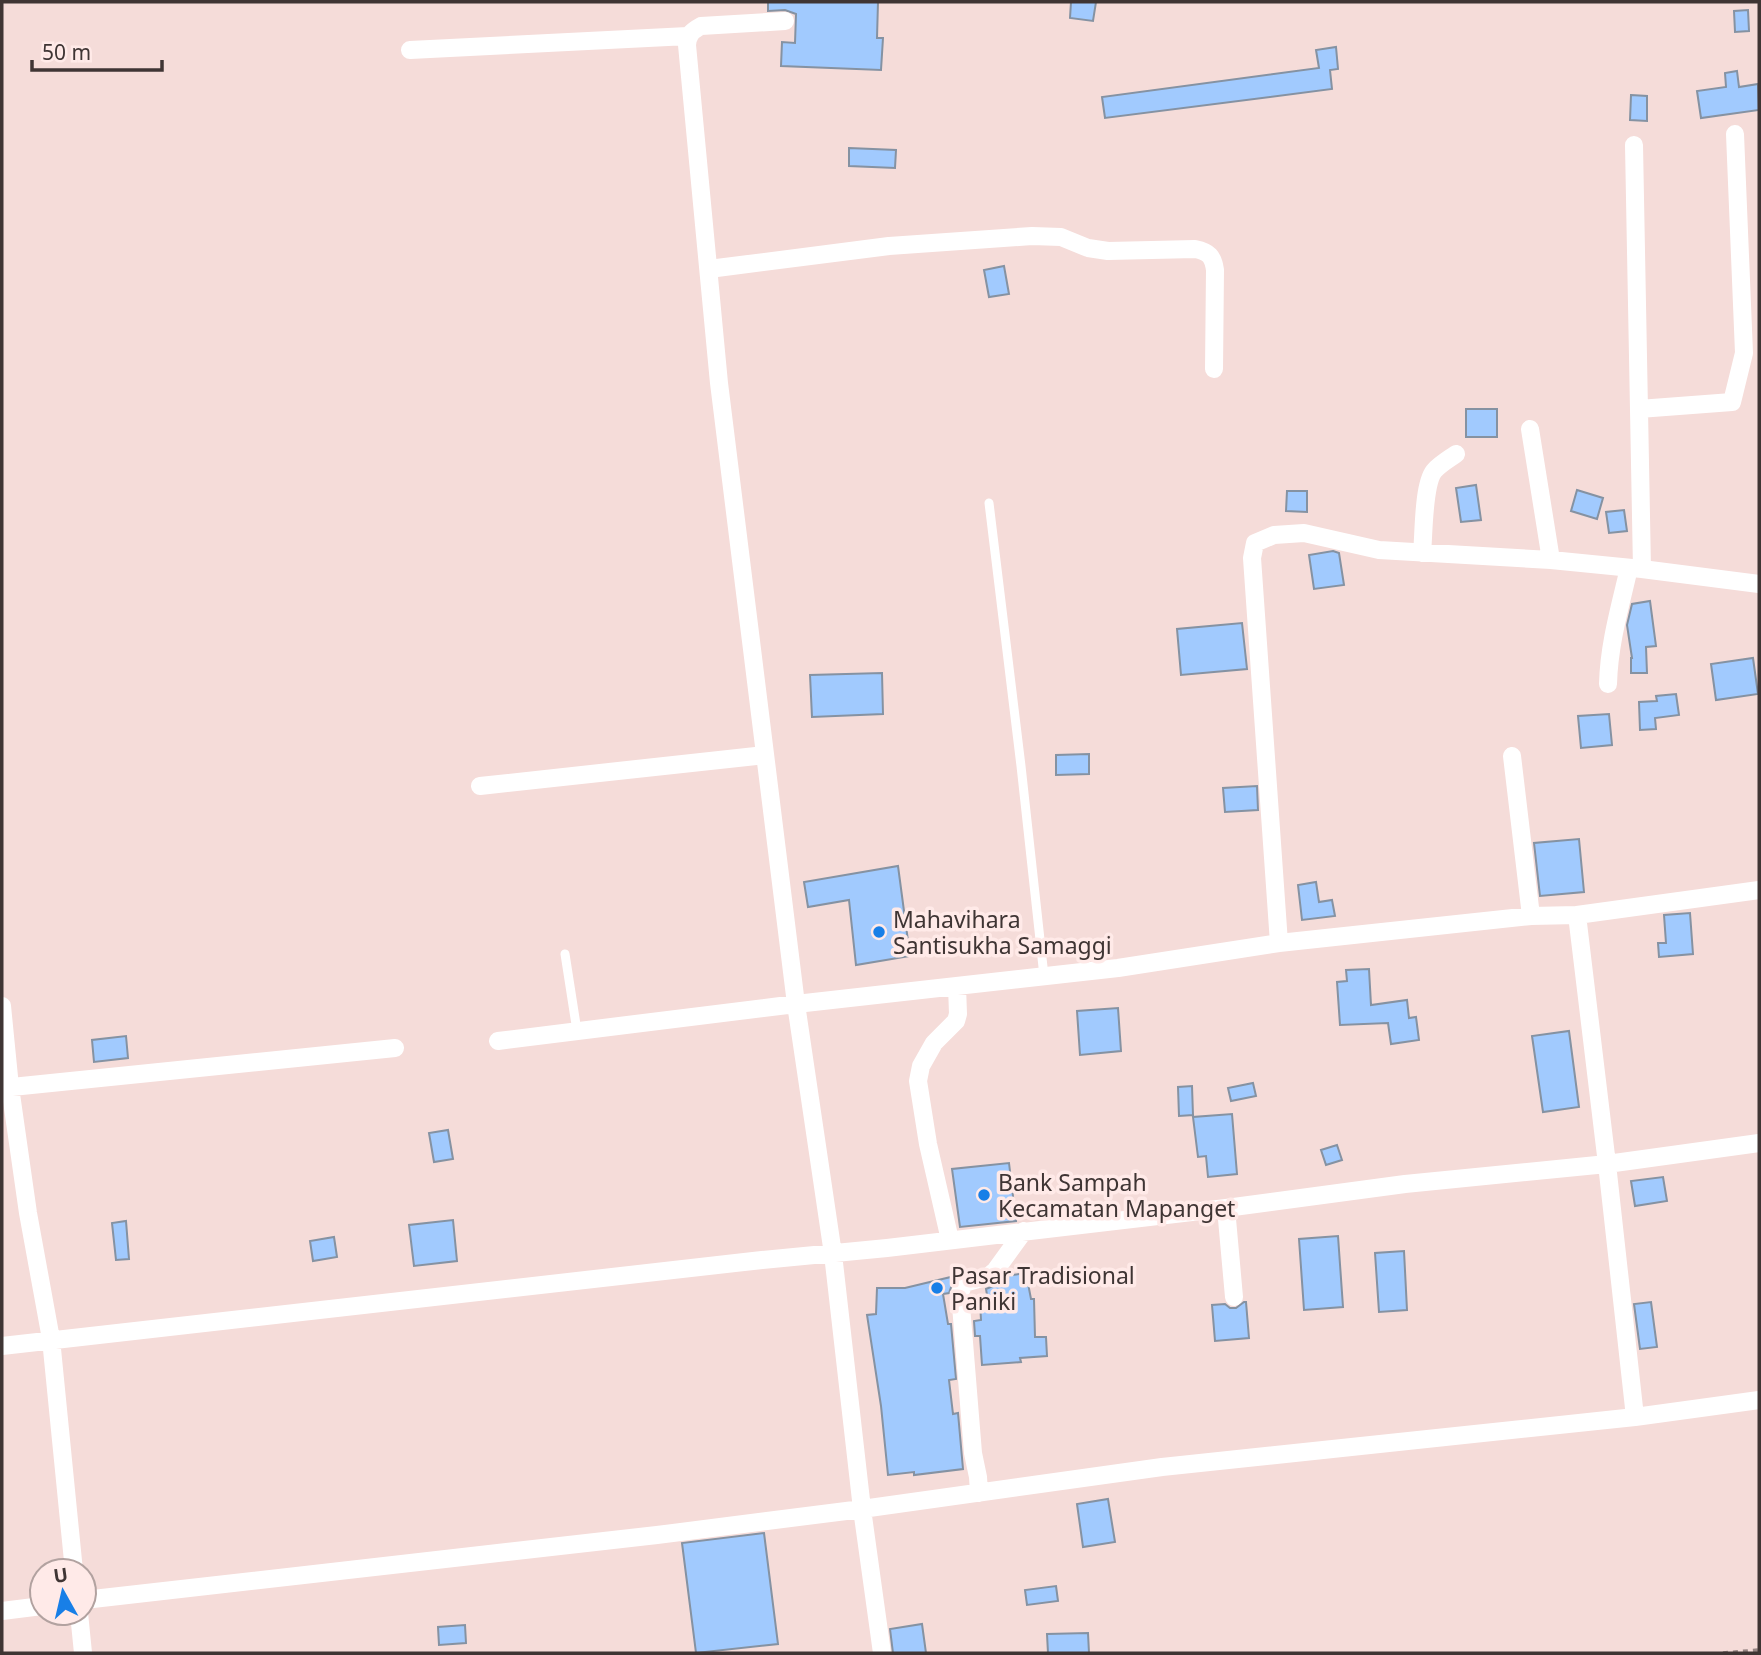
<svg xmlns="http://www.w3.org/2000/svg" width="1761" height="1655" viewBox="0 0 1761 1655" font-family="'Noto Sans',sans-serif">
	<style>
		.building { fill: #a1cafe; stroke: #8592a2; stroke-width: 2 }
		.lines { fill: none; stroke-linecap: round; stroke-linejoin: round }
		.path { stroke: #968583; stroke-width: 3.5; stroke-dasharray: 5 5; stroke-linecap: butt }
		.lane { stroke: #fff; stroke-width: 9 }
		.street { stroke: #fff; stroke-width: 18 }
		.poi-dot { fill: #187fe7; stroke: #ffeae8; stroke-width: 2.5 }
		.labels { text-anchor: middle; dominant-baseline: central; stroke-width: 7; stroke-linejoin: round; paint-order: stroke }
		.poi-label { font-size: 23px; fill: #3f3534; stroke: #ffeae8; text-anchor: start }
	</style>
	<rect width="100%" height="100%" fill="#f5dcd9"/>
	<path class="building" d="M768,2H878L877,38H883L881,70L781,66L782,42L795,43L796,14L785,10L768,11Z
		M1071,2H1096L1093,21L1070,18Z
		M1748,10L1749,31L1735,32L1734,11Z
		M1336,47L1338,69L1330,70L1332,89L1105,118L1102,97L1319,68L1316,50Z
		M1737,71L1739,87L1758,84L1759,110L1701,118L1697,91L1726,87L1725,73Z
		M1631,95L1647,96V121L1630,120Z
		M849,148L896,150L895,168L849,166Z
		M1004,266L1009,294L989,297L984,270Z
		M1466,409H1497V437H1466Z
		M1476,485L1481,520L1461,522L1456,488Z
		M1577,490L1603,498L1597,519L1571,511Z
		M1287,491H1307V512L1286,511Z
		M1624,510L1627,531L1609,533L1606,512Z
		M1333,551L1339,553L1344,585L1314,589L1309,555Z
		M1650,601L1656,646L1646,647L1647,673H1631V658H1632L1627,625L1632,604Z
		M1242,623L1247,669L1181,675L1177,629Z
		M1753,658L1758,694L1716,700L1711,664Z
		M882,673L883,714L812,717L810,675Z
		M1676,694L1679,715L1655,718L1656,729L1640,730L1639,702L1657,701L1656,696Z
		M1609,714L1612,745L1581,748L1578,716Z
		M1089,754V774L1056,775V755Z
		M1257,786L1258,810L1225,812L1223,788Z
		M1579,839L1584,892L1540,896L1534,843Z
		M898,866L910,956L856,965L849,900L808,907L804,882Z
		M1316,882L1319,902L1332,900L1335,916L1302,920L1298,885Z
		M1690,913L1693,954L1659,957L1658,943H1666L1664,915Z
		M1369,969L1371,1005L1407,1000L1409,1018L1416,1017L1419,1040L1391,1044L1388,1023L1340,1025L1337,982L1347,981L1346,970Z
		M1118,1008L1121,1051L1080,1055L1077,1011Z
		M1569,1031L1579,1107L1543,1112L1532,1036Z
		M126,1036L128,1058L94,1062L92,1040Z
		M1253,1083L1256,1096L1231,1101L1228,1088Z
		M1192,1086L1193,1115L1179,1116L1178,1087Z
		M1232,1114L1237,1174L1208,1177L1206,1156L1198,1157L1193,1117Z
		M448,1130L453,1159L434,1162L429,1133Z
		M1337,1145L1342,1160L1326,1165L1321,1150Z
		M1009,1163L1016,1221L960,1227L952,1169Z
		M1663,1177L1667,1201L1635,1206L1631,1181Z
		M453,1220L457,1261L414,1266L409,1225Z
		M126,1221L129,1259L116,1260L112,1223Z
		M1338,1236L1343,1307L1304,1310L1299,1239Z
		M334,1237L337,1257L313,1261L310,1241Z
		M1404,1251L1407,1310L1379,1312L1375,1253Z
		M1026,1273L1031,1299H1034L1035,1337H1046L1047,1356L1020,1358L1021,1362L982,1365L980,1336H975L974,1321L981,1320L980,1302L988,1301L986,1289L996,1285L1005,1276Z
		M955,1276L949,1293L943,1294L948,1324H951L956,1379L949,1380L953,1414L958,1413L963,1469L914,1475V1472L888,1475L881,1406L867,1315L876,1314L877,1288H905Z
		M1244,1302H1246L1249,1338L1215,1341L1212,1305L1225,1304L1230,1308H1236Z
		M1651,1302L1657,1347L1640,1349L1634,1304Z
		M1108,1499L1115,1542L1083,1547L1077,1504Z
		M764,1533L778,1644L696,1653L682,1543Z
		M1056,1586L1058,1601L1027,1605L1025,1590Z
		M922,1624L926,1653H893L890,1629Z
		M465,1625L466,1643L439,1645L438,1627Z
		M1088,1633L1089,1653H1048L1047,1634Z"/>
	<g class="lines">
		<path class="path" d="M1723,1653L1759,1650"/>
		<path class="lane" d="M989,503L1021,766L1044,976
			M565,954L577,1031"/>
		<path class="street" d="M785,21L701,26C692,31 688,34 687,45L719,383L796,1004L833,1254L862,1509L882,1653
			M410,50L688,36
			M1634,145L1642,569
			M709,269L889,246L1032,236L1061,237L1088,248L1108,251L1195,249C1209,252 1213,256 1215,270L1214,369
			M1639,409L1732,402L1744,353L1735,134
			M1530,429L1551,560
			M1422,553C1424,534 1423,485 1434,471C1440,464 1449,459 1456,454
			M1608,684C1609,644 1620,607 1629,568
			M1512,756L1531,916
			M480,786L765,755
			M1759,890L1577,915L1607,1164L1635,1417L1759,1400
			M1279,943L1252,558L1255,543L1274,535L1304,533L1379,550L1551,560L1642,569L1759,584
			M2,1006L10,1087L28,1213L51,1339L74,1571
			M498,1041L796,1004L1118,968L1279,943L1531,916L1577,915
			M2,1088L395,1048
			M1226,1208L1234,1297
			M950,1240L928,1144L918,1081L921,1066L934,1043L956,1021L958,1014L957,986
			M2,1346L762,1260L887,1248L1226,1208L1405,1184L1607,1164L1759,1143
			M979,1493L978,1477L973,1453L960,1293L964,1283L989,1276L995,1271L1024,1231
			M84,1600L657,1535L862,1509L1162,1467L1635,1417
			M2,1611L42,1606
			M79,1613L83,1653"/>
	</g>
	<g class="poi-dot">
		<circle cx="879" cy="932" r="7"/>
		<circle cx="984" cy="1195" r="7"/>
		<circle cx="937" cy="1288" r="7"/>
	</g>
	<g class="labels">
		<g class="poi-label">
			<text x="893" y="919">Mahavihara<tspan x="893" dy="26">Santisukha Samaggi</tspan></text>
			<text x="998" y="1182">Bank Sampah<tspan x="998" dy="26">Kecamatan Mapanget</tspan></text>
			<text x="951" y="1275">Pasar Tradisional<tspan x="951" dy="26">Paniki</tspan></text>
		</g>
	</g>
	<rect width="1761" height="1655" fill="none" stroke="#3f3534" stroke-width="7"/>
	<g transform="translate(63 1592) rotate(352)"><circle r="33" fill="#ffeae8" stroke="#b2a2a0" stroke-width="2"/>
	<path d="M0-5L12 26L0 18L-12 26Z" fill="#187fe7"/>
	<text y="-10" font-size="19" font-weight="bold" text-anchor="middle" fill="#3f3534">U</text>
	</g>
	<path d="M32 60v10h130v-10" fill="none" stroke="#3f3534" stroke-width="3.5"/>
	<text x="42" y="60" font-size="21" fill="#3f3534" stroke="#ffeae8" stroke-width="5" paint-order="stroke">50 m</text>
</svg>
